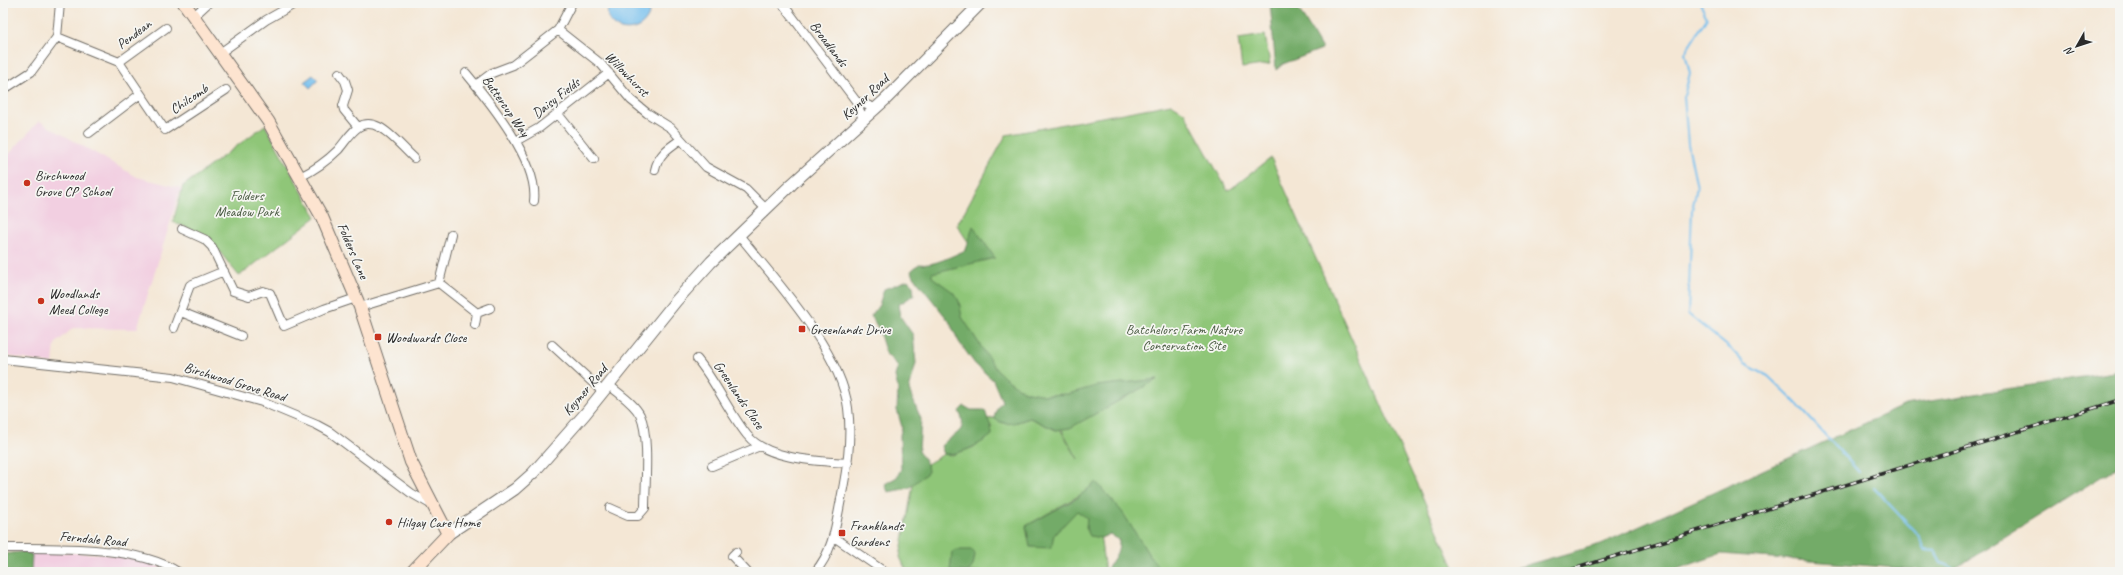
<svg xmlns="http://www.w3.org/2000/svg" width="2123" height="575" viewBox="0 0 2123 575" font-family="Caveat,sans-serif">
	<style>
		.built { fill: #f2cfe1 }
		.green { fill: #8fc678; stroke: #5d7852; fill-rule: evenodd }
		.forest { fill: #73ab68; stroke: #4f6b4a }
		.water { fill: #75bfee; stroke: #50758c }
		.lines { fill: none; stroke-linecap: round; stroke-linejoin: round }
		.stream { stroke: #75bfee; stroke-width: 2 }
		.minor-casing { stroke: #716d66; stroke-width: 10 }
		.tertiary-casing { stroke: #716d66; stroke-width: 13 }
		.secondary-casing { stroke: #716d66; stroke-width: 14 }
		.minor { stroke: #fff; stroke-width: 8 }
		.tertiary { stroke: #fff; stroke-width: 11 }
		.secondary { stroke: #fde4d0; stroke-width: 12 }
		.rail-casing { stroke: #2b2b2b; stroke-width: 3.5 }
		.rail { stroke: #f6f6f2; stroke-width: 2; stroke-dasharray: 6; stroke-linecap: butt }
		.poi-dot { fill: #c8321e; stroke: #f6f6f2; stroke-width: 1.5 }
		.labels { text-anchor: middle; dominant-baseline: central; stroke-width: 3.5; stroke-linejoin: round; paint-order: stroke }
		.street-label { font-size: 14px; fill: #2b2b2b; stroke: #f6f6f2 }
		.poi-label { font-size: 14px; fill: #2b2b2b; stroke: #f6f6f2; text-anchor: start }
		.park-label { font-size: 14px; fill: #495a42; stroke: #f6f6f2 }
	</style>
	<rect width="100%" height="100%" fill="#f6f6f2"/>
	<filter id="ink" filterUnits="userSpaceOnUse"><feTurbulence type="fractalNoise" baseFrequency=".025" numOctaves="2"/><feDisplacementMap in="SourceGraphic" scale="8" xChannelSelector="R" yChannelSelector="G"/><feConvolveMatrix kernelMatrix="1 2 1 2 8 2 1 2 1" color-interpolation-filters="sRGB"/></filter>
	<filter id="wash" filterUnits="userSpaceOnUse"><feTurbulence type="fractalNoise" baseFrequency=".012" numOctaves="4" result="noise"/><feDisplacementMap in="SourceGraphic" scale="16" xChannelSelector="R" yChannelSelector="G"/><feGaussianBlur stdDeviation="0.9" result="paint"/><feColorMatrix in="noise" values="0 0 0 0 0 0 0 0 0 0 0 0 0 0 0 0 0 1.4 0 .05"/><feComposite in="paint" operator="in"/></filter>
	<g filter="url(#wash)">
		<rect width="100%" height="100%" fill="#f4e7d5"/>
		<path class="built" d="M39,121L137,177L181,188L137,329L73,328L55,344L53,364L3,355V161Z
			M29,551L102,554L131,558L176,572H3V554Z"/>
		<path class="green" d="M1265,35L1270,64L1242,68L1238,39Z
			M1171,104L1184,112L1228,191L1271,158L1456,572H1158L1094,488L1105,572H916L905,568L900,557L913,485L927,464L944,454L952,455L974,447L992,428L987,419L994,418C1007,428 1016,422 1030,418L1056,430L1060,429L1078,459L1046,401L1006,395L922,271L974,251L957,225L1006,135ZM1087,491L1028,537L1026,526Z
			M265,125L316,217L239,276L210,240L202,234L173,222L183,186Z"/>
		<path class="forest" d="M1270,3H1295L1322,49L1283,64L1276,70Z
			M973,226L995,258L932,273V277L953,292L959,301L962,317L995,368L1005,378L1023,391L1045,395L1068,394L1096,386L1158,379L1070,428L1056,430L1030,418C1016,422 1007,428 994,418L997,408L1002,401L993,380L975,364L959,342L949,321L916,280L911,271L919,264C933,267 953,255 966,250Z
			M908,280L913,286L914,295L898,305L900,316L913,335L916,363L909,390L921,419L919,452L927,464L928,472L909,488L888,492L885,484L897,477L901,469L900,435L902,427L897,410L898,388L895,376L898,366L886,354L878,328L871,316L879,305L884,289Z
			M2120,371V465L1949,572L1721,554L1668,572H1501L1601,544L1905,405Z
			M964,406L971,410H985C987,419 992,426 992,435C981,444 958,456 944,454L941,446C952,433 970,434 959,411Z
			M1096,482L1123,513L1149,555L1163,572H1106C1111,560 1120,555 1119,540L1110,534L1101,538L1090,536L1086,528L1087,518L1077,511L1054,535L1051,548L1030,547L1026,526L1077,498Z
			M957,550H973L975,555L973,566L968,572H950L952,552Z
			M29,551V554H32L31,572H3V554Z"/>
		<path class="water" d="M626,3H650L651,5C648,41 602,34 608,8L614,5Z
			M313,75L318,80L310,88L304,82Z"/>
		<g class="lines">
			<path class="stream" d="M1700,3L1707,18L1685,53L1690,73L1684,96L1688,144L1697,187L1692,210L1688,314L1732,350L1745,364L1768,376L1794,401L1859,472
				M1874,488L1918,535L1925,550L1935,551L1941,563L1945,564L1957,572"/>
		</g>
	</g>
	<g filter="url(#ink)">
		<g class="lines">
			<defs>
				<path id="minor" d="M572,3L558,30L601,64L631,100L647,113L671,128L706,167L746,189L766,209
					M782,3L856,101L863,119
					M194,16L208,3
					M57,37L119,62L165,130L226,90
					M220,53L266,20L291,6
					M119,62L166,28
					M339,73L345,81L348,90L343,106L344,110L358,127
					M466,73C490,102 539,162 534,201
					M476,85L492,73L513,65L558,30
					M3,90L31,72L57,37L60,3
					M856,101L875,108
					M558,114L594,159
					M89,133L139,95
					M516,141L539,128L609,73
					M655,170C658,155 668,148 680,140
					M300,177C312,171 328,160 338,150C349,138 358,116 379,127C391,133 403,148 414,158
					M182,229L204,239L212,247L233,291L249,296L263,291L270,293L284,326L324,309L356,298
					M739,235C775,280 841,351 848,408C852,439 847,469 841,499C836,524 833,552 815,572
					M439,283L451,234
					M360,307L439,283L477,313L475,325
					M181,312L241,336
					M477,313L490,308
					M174,328L190,285L224,271
					M552,345L603,392
					M3,359L173,377L262,402L317,425L330,432L411,493L432,505
					M697,359C716,382 728,411 747,435C767,460 819,461 848,463
					M609,385C619,394 634,403 640,415C650,437 645,484 645,508L638,516H628L610,508
					M712,466L760,446
					M834,537L885,572
					M3,548C51,548 138,545 178,572
					M736,552L732,556L747,572"/>
				<path id="tertiary" d="M448,534L515,489L533,473L585,414L676,301L711,262L792,184L886,99L981,3"/>
				<path id="secondary" d="M184,3L268,121L322,217L360,307L411,462L448,534L412,572"/>
			</defs>
			<use href="#minor" class="minor-casing"/>
			<use href="#tertiary" class="tertiary-casing"/>
			<use href="#secondary" class="secondary-casing"/>
			<use href="#minor" class="minor"/>
			<use href="#tertiary" class="tertiary"/>
			<use href="#secondary" class="secondary"/>
			<defs>
				<path id="rail" d="M1564,572L2120,400"/>
			</defs>
			<use href="#rail" class="rail-casing"/>
			<use href="#rail" class="rail"/>
		</g>
	</g>
	<g class="poi-dot">
		<circle cx="27" cy="183" r="4"/>
		<circle cx="41" cy="301" r="4"/>
		<rect x="798" y="325" width="8" height="8" rx="2"/>
		<rect x="374" y="333" width="8" height="8" rx="2"/>
		<circle cx="389" cy="522" r="4"/>
		<rect x="838" y="529" width="8" height="8" rx="2"/>
	</g>
	<g class="labels">
		<g class="street-label">
			<text transform="translate(134 34) rotate(-37)">Pendean</text>
			<text transform="translate(829 44) rotate(53)">Broadlands</text>
			<text transform="translate(627 74) rotate(46)">Willowhurst</text>
			<text transform="translate(865 97) rotate(-43)">Keyner Road</text>
			<text transform="translate(556 98) rotate(-38)">Daisy Fields</text>
			<text transform="translate(189 99) rotate(-34)">Chilcomb</text>
			<text transform="translate(506 106) rotate(55)">Buttercup Way</text>
			<text transform="translate(353 251) rotate(67)">Folders Lane</text>
			<text transform="translate(235 382) rotate(17)">Birchwood Grove Road</text>
			<text transform="translate(585 390) rotate(-50)">Keymer Road</text>
			<text transform="translate(739 395) rotate(56)">Greenlands Close</text>
			<text transform="translate(93 539) rotate(5)">Ferndale Road</text>
		</g>
		<g class="poi-label">
			<text x="35" y="175">Birchwood<tspan x="35" dy="16">Grove CP School</tspan></text>
			<text x="49" y="293">Woodlands<tspan x="49" dy="16">Meed College</tspan></text>
			<text x="810" y="329">Greenlands Drive</text>
			<text x="386" y="337">Woodwards Close</text>
			<text x="397" y="522">Hilgay Care Home</text>
			<text x="850" y="525">Franklands<tspan x="850" dy="16">Gardens</tspan></text>
		</g>
		<g class="park-label">
			<text x="247" y="195">Folders<tspan x="247" dy="16">Meadow Park</tspan></text>
			<text x="1184" y="329">Batchelors Farm Nature<tspan x="1184" dy="16">Conservation Site</tspan></text>
		</g>
	</g>
	<rect width="2123" height="575" fill="none" stroke="#f6f6f2" stroke-width="16"/>
	<g transform="translate(2077 46) rotate(231)" stroke="#f6f6f2" stroke-width="3" paint-order="stroke">
	<path d="M0-3L7 15L0 10L-7 15Z" fill="#2b2b2b"/>
	<text y="-6" font-size="11" font-weight="bold" text-anchor="middle" fill="#2b2b2b">N</text>
	</g>
</svg>
